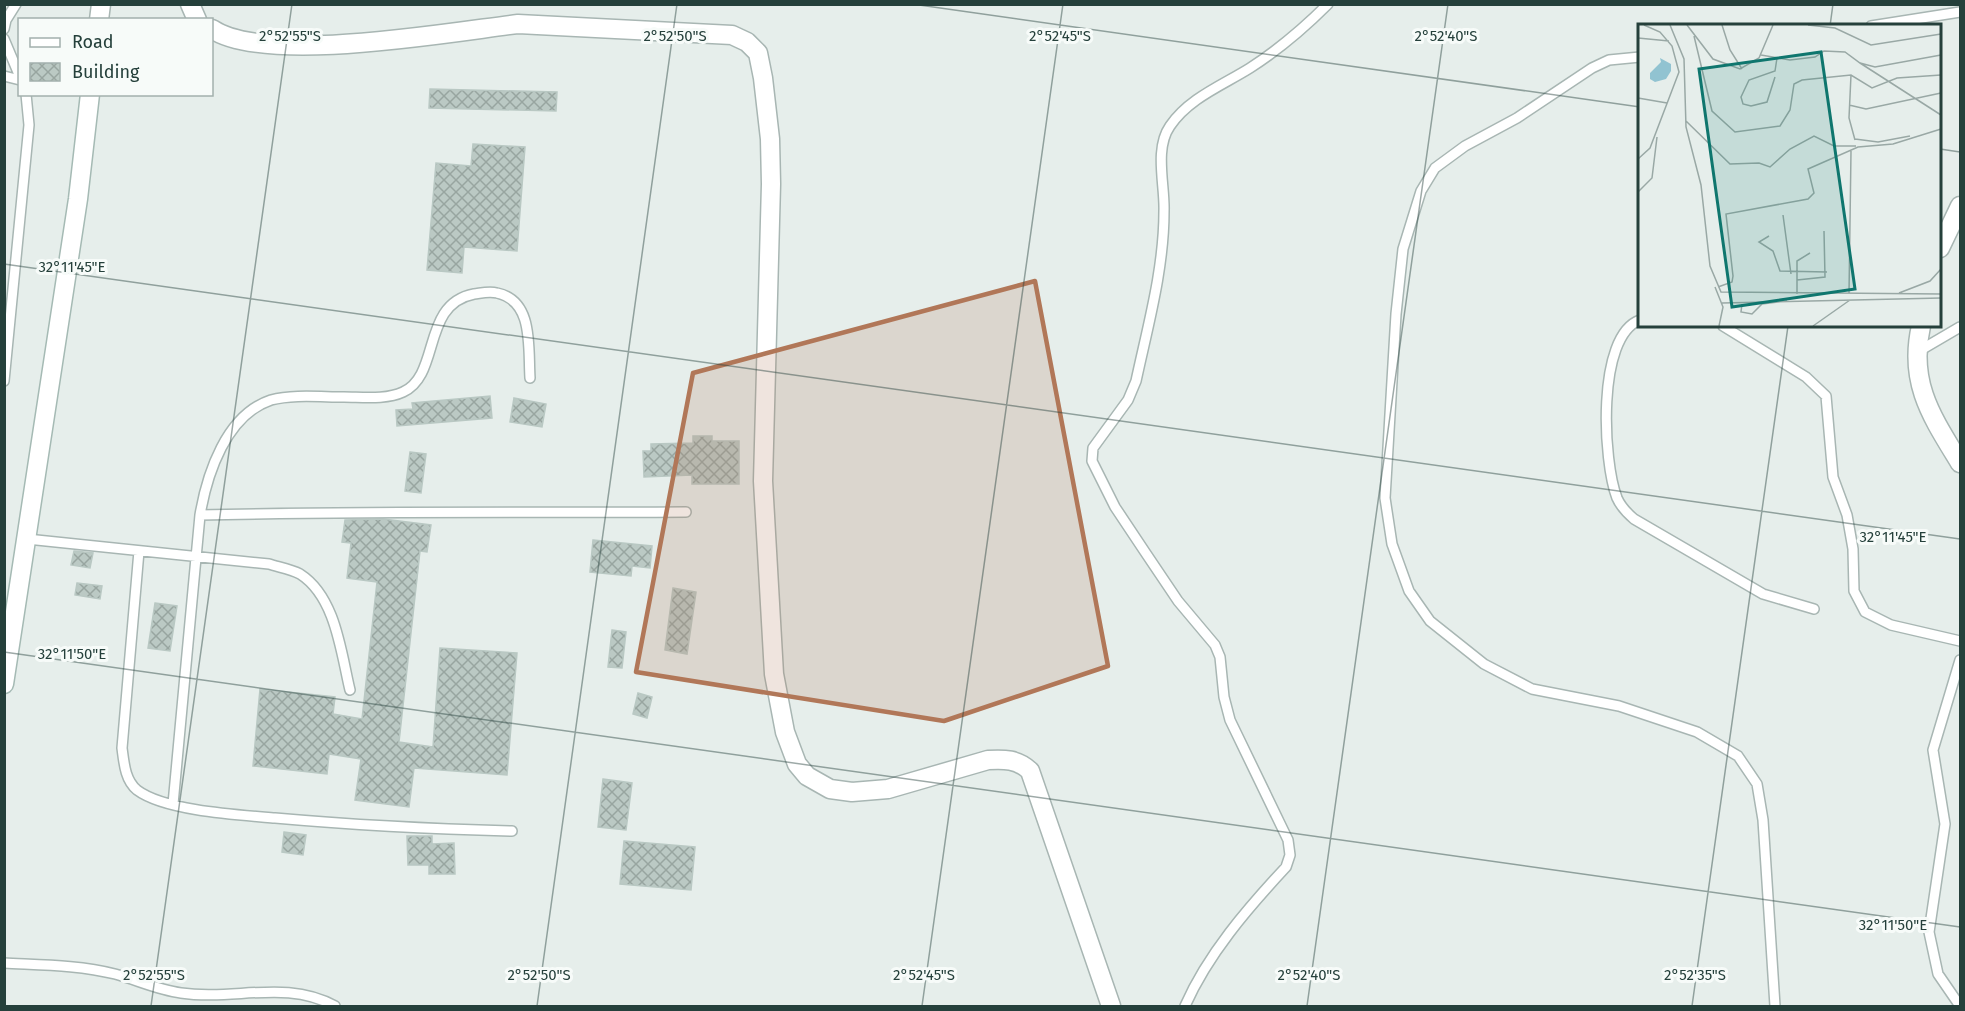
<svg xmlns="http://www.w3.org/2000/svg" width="1965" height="1011" viewBox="0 0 1965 1011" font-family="'Fira Sans',sans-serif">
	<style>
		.building { fill: url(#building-cross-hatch); stroke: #b9c8c3; stroke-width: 1.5 }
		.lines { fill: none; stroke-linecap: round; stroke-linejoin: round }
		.lane-casing { stroke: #a8b6b3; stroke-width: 12 }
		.street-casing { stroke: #a8b6b3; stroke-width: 21 }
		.secondary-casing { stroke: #a5bab4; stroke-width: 21 }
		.lane { stroke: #fff; stroke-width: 9 }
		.street { stroke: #fff; stroke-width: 18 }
		.secondary { stroke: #fff; stroke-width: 18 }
		.marked { fill: #b17758; fill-opacity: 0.2; stroke: #b17758; stroke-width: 4.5; stroke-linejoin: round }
		.ticks { fill: none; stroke: #25403b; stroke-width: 1.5; stroke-opacity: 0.45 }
		.inset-road { fill: none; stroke: #99a8a5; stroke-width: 1.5 }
		.view { fill: #0f766e; fill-opacity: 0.15; stroke: #0f766e; stroke-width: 3 }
		.inset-edge { fill: none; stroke: #25403b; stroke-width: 3 }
		.ticks-label { font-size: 15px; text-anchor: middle; fill: #25403b; stroke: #f7fbf9; stroke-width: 6; stroke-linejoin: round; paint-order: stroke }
	</style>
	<defs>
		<pattern id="building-cross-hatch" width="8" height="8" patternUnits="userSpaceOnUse" patternTransform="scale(1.5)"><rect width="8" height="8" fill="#bbc9c4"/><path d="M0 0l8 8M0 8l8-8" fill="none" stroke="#98a5a0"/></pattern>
	</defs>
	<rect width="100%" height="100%" fill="#e6eeeb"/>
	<path class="building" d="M430,89L557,92L556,111L429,108Z
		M473,144L525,147L517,251L464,247L462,273L427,270L436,163L471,166Z
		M490,396L492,418L397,426L396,410L413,409L412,403Z
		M514,398L546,404L542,427L510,422Z
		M693,436H712V441H739V484H692V475L644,477L643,451H651V444L693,443Z
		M410,452L426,454L421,493L405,491Z
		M383,519L431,525L427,552L420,551L399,742L433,747L440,648L517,653L507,775L414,768L409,807L355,800L361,759L329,754L327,774L253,766L260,689L335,697L333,714L362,719L377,582L347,578L351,543L342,542L345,520Z
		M593,540L652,546L650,568L632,566L631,576L590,572Z
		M74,551L93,553L90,568L71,565Z
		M77,583L102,586L100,599L75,595Z
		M673,588L696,592L687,654L665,650Z
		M155,603L177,606L170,651L148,648Z
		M612,630L626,632L622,668L608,667Z
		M638,693L652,697L647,718L633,714Z
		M603,779L632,783L626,830L598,827Z
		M284,832L306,835L303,855L282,852Z
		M407,836H432V844L454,843L455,874H429V865H408Z
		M624,841L695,847L691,890L620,884Z"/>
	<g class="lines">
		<defs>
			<path id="lane" d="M1871,26L1960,12
				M4,29L6,20L16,4
				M4,39L20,77
				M1640,57L1609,60L1592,68L1517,118L1465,146L1435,168L1421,191L1403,249L1396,314L1385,498L1392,544L1409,591L1430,621L1484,664L1532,689L1619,706L1697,732L1738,756L1757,784L1763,820L1775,1006
				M4,76L20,80
				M1640,320C1596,336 1603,462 1617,498C1621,507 1627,513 1634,519L1763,594L1814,609
				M1723,326L1806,377L1826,396L1833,477L1847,515L1853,549L1854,591L1865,612L1891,625L1960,641
				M1919,351L1960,327
				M4,381L29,125L26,94
				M200,515C362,511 524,513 686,512
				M27,539L269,564C278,567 291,569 300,574C336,597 341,653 350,690
				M139,551L122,748C124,763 125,780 137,790C165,811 239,815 275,818C354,825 432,829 512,831
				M1960,660L1933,750L1945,824L1929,932L1938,974L1960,1006
				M173,804L200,515C207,474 226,415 271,400C293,394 321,397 344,397C362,397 386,400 403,392C441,375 421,304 474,294C482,293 489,291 497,293C534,301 528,347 530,378
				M4,963C41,965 79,965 115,974C137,980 158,990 181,993C234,1001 286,979 335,1006
				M1185,1006C1208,954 1247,909 1286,867L1290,855L1288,840L1230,720L1224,697L1220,657L1215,645L1178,601L1145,552L1115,507L1092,461L1093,448L1128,400L1136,381C1148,325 1164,269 1164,211C1165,185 1154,149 1170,126C1189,98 1223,85 1250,68C1278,50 1304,28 1328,4"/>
			<path id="street" d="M190,4L197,20
				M99,20L101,4
				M212,29C265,65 451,32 518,24L732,35L747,42L758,53L763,78L770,139L771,184L763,481L774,674L785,732L797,764L807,776L830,789L852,792L888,789L988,760C1004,759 1018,759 1030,771L1111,1006
				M1940,248L1960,206
				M1921,326C1908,383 1932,417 1960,463"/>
			<path id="secondary" d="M4,684L78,199L90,94"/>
		</defs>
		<use href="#lane" class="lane-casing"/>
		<use href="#street" class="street-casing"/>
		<use href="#secondary" class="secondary-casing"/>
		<use href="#lane" class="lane"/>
		<use href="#street" class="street"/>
		<use href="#secondary" class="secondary"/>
	</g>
	<path class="marked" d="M1035,281L1108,666L944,721L636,672L693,373Z"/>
	<path class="ticks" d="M912,4L1640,107M1830,26L1833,4M1940,149L1960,152M4,264L1960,539M4,652L1960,927M151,1006L292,4M537,1006L677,4M922,1006L1063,4M1307,1006L1448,4M1692,1006L1788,326"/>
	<g transform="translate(1638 24)">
		<rect width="303" height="303" fill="#e6eeeb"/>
		<path d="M22,34L33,40V47L28,55L17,58L12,55V49L23,38Z" fill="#91c3d1"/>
		<path class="inset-road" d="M32,1L46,35L48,103L63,161L72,242L83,268L303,270M49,1L75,35L102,45L121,34L135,1M84,1L92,26L104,45M170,1L197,4L233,21L303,10M56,12L74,87L97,108L142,102L152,86L156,60L164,56L213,51L234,64L259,54L303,51M0,14L31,17M123,31L152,36L177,33L186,27L207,28L222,39L237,43L303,31M222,39L303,91M213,51L211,94L217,116M137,53L129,78L113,82L105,80L103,73L111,56L137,47L139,34M0,74L29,79M211,81L228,85L303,69M48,97L92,140L121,139L132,143L152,125L176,112L196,122H218M217,115L240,118L272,112M0,135L12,124L41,48L34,22L22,8L6,1M0,168L14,154L19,113M145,191L153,250M131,212L121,218L135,227L142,247L189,248M159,256L187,253L186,207M77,263L85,283L81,302M80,263L94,258L95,252L88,190L170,175L176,169L170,145L220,123L255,120L303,105M261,269L292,257L303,245M159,270V237L172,229M211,270L213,127M84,279L303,274M104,280L103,288L114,290L124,280L149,277M175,302L212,276"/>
		<path class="view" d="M183,28L217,265L94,283L61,45Z"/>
		<rect width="303" height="303" class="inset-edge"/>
	</g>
	<g class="ticks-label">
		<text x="290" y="41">2°52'55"S</text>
		<text x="675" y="41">2°52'50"S</text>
		<text x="1060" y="41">2°52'45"S</text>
		<text x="1446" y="41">2°52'40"S</text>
		<text x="72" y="272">32°11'45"E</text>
		<text x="1893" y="542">32°11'45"E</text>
		<text x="72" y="659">32°11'50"E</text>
		<text x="1893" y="930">32°11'50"E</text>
		<text x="154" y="980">2°52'55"S</text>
		<text x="539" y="980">2°52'50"S</text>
		<text x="924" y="980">2°52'45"S</text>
		<text x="1309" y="980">2°52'40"S</text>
		<text x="1695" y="980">2°52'35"S</text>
	</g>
	<rect width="1965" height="1011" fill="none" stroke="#25403b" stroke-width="12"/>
	<rect x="18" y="18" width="195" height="78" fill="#f7fbf9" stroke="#a3b0ad" stroke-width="1.5"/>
	<rect x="30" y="38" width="30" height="9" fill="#ffffff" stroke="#a3b0ad" stroke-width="1.5"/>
	<text x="72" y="48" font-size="18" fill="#25403b">Road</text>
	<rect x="30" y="63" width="30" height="18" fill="url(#building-cross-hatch)" stroke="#a3b0ad" stroke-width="1.5"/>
	<text x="72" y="78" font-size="18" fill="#25403b">Building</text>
</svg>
